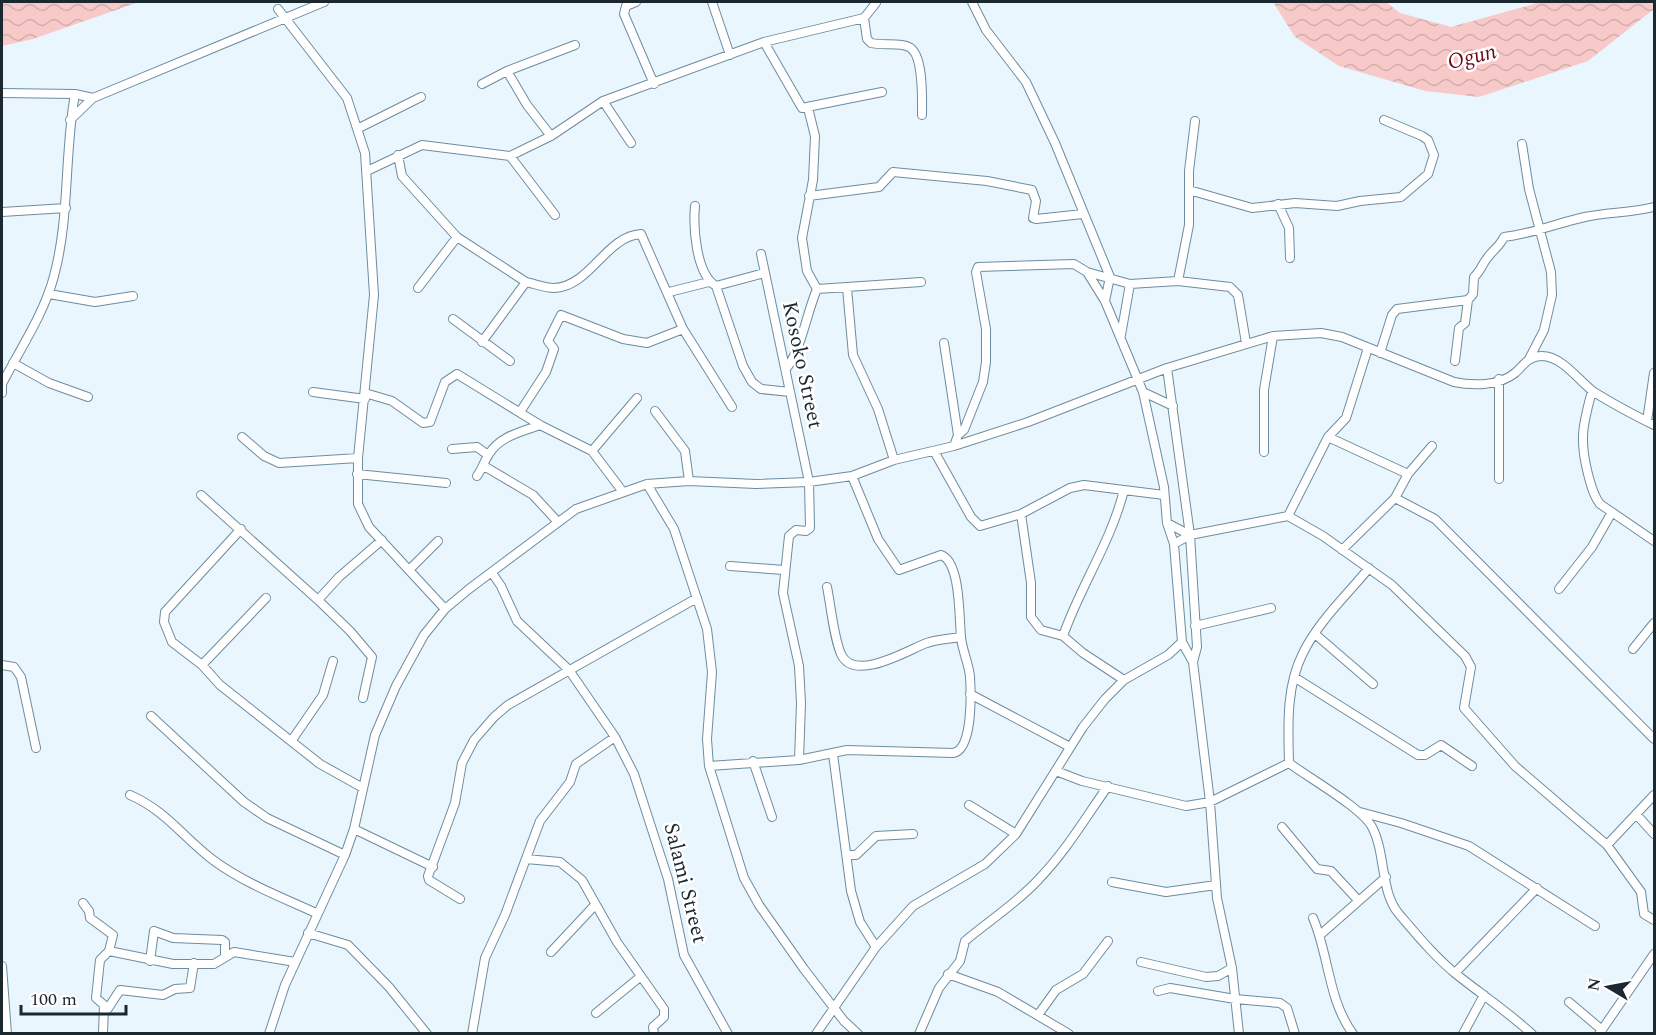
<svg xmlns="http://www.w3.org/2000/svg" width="1656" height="1035" viewBox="0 0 1656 1035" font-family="Spectral,serif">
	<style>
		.water { fill: url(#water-waves) }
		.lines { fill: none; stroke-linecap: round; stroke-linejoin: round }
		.minor-casing { stroke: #6d8c9f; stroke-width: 10 }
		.minor { stroke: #fff; stroke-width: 8 }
		.labels { text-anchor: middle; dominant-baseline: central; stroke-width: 5; stroke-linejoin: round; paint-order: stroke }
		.street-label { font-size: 21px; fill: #1b2830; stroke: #fff }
		.water-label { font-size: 22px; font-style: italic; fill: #6a091a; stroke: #fff }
	</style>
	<defs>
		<pattern id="water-waves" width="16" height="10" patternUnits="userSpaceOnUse" patternTransform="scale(1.5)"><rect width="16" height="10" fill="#f7cac9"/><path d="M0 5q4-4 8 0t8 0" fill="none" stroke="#d3aead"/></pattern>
	</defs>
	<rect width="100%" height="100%" fill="#e9f6fe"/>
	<path class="water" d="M2,2H139L33,39L2,46Z
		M1273,2H1386L1400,13L1451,27L1541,2H1654V9L1588,61L1479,97L1425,91L1339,66L1295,37Z"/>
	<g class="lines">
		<defs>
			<path id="minor" d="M636,2L626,6L624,14L654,84
				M712,2L730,55
				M972,2L986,30L1026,82L1055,143L1110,277L1105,301
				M278,9L347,98L365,153L374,295L358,458V504L369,527L445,609
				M864,18L867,39L871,43C883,46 899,42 909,47C924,54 922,101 922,115
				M764,42L802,108L882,92
				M507,71L527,105L551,136
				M482,84L507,71L575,45
				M2,93L75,94L93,98
				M603,101L631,143
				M70,120L93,98L324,2
				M359,128L421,97
				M1522,144L1529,189L1551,272L1552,295L1544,330L1529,359
				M398,155L402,176L457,237L526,282L482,342
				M510,156L555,215
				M367,171L422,145L510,156L551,136L603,101L764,42L864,18L876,3
				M1189,190L1252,208L1295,203L1337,206L1360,201L1401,197L1428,174L1434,155L1428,140L1422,136L1384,120
				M809,196L879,187L893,172L987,181L1032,190L1036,201L1033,218L1036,219L1083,214
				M1278,204L1289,228L1290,258
				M695,206C693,228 696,274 716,286L743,366L752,382L761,389L790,392
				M2,212L66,208
				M761,254L809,482L810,528L806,531L796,530L789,536L783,593L799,666L801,703L799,760
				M1087,272L1105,301L1143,392L1164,487L1167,523L1174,544L1182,642L1193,662
				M1178,281L1189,225V171L1195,121
				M526,282C535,284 546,288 554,288C590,287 606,236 641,234L683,329
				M716,286L764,273
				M418,288L457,237
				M847,288L853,355L878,409L894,460
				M817,289L921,282
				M669,292L709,282
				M49,294L95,302L133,296
				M453,319L510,361
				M1121,335L1130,284
				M944,343L958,435
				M1380,353L1392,315L1397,309L1468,300
				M1455,361L1459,328L1465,323L1468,300L1473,294L1474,277C1481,271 1482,264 1488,257C1494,249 1500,246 1504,237C1532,234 1557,223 1585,217C1608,212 1631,213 1654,207
				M13,363L49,383L88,397
				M1167,368L1190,535L1197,647L1193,662L1210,802L1217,898L1232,968L1239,1034
				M786,369C802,348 806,315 817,289L807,271L802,238L813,180L815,136L808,108
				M1592,391C1583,424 1579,440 1588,474C1591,485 1593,495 1600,504L1654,541
				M313,392L365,399
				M1143,392L1173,406
				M2,393V384C20,349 44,314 54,276C70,217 64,155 75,94
				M365,393L392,401L423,423L430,422L445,382L457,374L540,425L592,451L623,492
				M655,411L685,451L689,481
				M520,412L546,372L554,349L548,341L561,315L623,339L647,343L683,329L732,407
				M1647,421L1654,373
				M242,437L264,456L279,463L358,458
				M1328,437L1408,474
				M954,446L958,435L964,430L983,382L986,362V329L976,272L978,267L1074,264L1087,272L1130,284L1178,281L1230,287L1238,295L1246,343
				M452,449L477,447L488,455
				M592,451L637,398
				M934,451L971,517L980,526L1021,514L1070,488L1084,485L1164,495
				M1264,452V390L1273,336
				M484,466L533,495L557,521
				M357,474L446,483
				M477,476C483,468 484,461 489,454C500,436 521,432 540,425
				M1499,479V379
				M647,484L674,529L707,629L712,672L707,739L709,766L744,878L759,905L804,969L844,1021L858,1034
				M201,495L318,600L339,577L382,540
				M1395,498L1435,519L1654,739
				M1021,514L1031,583V617L1041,630L1063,636L1083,653L1124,680
				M1288,516L1323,536L1392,585L1465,656L1471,667L1464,708L1515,766L1607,845L1641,892L1644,914L1654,920
				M1167,523L1190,535L1174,544
				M241,529L165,612L164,622L172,642L202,665L220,685L320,764L363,788
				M1190,535L1288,516L1328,437L1346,418L1368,348
				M1342,550L1395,498L1408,474L1432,446
				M730,566L784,570
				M1369,568C1347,595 1318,622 1303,653C1286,686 1288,726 1289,763C1309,778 1362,808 1372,827C1386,853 1380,892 1399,914C1417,935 1435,957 1456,974C1481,994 1508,1012 1532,1034
				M409,570L438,541
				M492,573L501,586L517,621L569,670L615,737L634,774L668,879L684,955L728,1034
				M827,587C831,606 834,641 842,656C856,681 907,651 924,644C935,639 949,639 961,637
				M1559,589L1592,547L1612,512
				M318,600L350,631L372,657L363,698
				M1195,626L1271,608
				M1315,634L1373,684
				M1063,636C1081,585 1111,542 1124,490
				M1633,649L1654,623
				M2,665L14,667L21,677L36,748
				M202,665L266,598
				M1294,677L1418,755H1425L1441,745L1472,766
				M970,694L1070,747
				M151,716L244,802L267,818L345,855
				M292,740L323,695L333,661
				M833,754L851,891L860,922L876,947
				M753,761L772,817
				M709,766L799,760L847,750L953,753C973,750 971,693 970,677C969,664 962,650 961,637C959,619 961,562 941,555L899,570L878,539L852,476
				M1056,771L1082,781L1186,806L1210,802L1289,763
				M130,795C165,810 183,837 213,860C244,883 281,897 316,913
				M969,805L1016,834
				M1360,812L1401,823L1469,846L1595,926
				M1636,814L1654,834
				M1282,827L1317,869L1331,871L1357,899
				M354,829L433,867
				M1607,845L1654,795
				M847,855H856L876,836L913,834
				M526,859L560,862L582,880L617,942L664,1009V1017L653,1027L654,1034
				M1112,882L1166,892L1216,885
				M460,899L429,880L428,876L455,803L462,763L474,740L494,717L508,705L697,598
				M83,903L89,911L90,918L113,935L109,951L100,960L96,998L104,1005L103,1034
				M1313,918C1329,955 1328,1000 1353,1034
				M308,933L348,945L389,987L427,1034
				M1320,935L1386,877
				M109,951L173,964H214L234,952L295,962
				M551,952L595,905
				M150,961L154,931L173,938L222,940L225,942V955
				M1141,962L1206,977L1218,976L1232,968
				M2,966L7,1034
				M1455,973L1537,888
				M948,974L998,992L1069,1034
				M1158,991L1170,988L1235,999L1280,1003L1287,1008L1295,1034
				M1569,1002L1602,1030
				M105,1013L120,990L163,995L175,989L190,988L194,963
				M596,1013L640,977
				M1038,1015L1056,990L1083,974L1108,941
				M269,1034L285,985L345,855L354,829L375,735L396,686L424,635L445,609L469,589L576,509L647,484L689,481L756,484L809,482L852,476L894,460L954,446L1028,422L1167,368L1273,336L1321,333L1342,337L1454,382C1473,386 1499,386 1515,373C1524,365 1528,356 1542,356C1562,356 1579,381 1594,392C1613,404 1634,415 1654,425
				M472,1034L485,958L505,915L540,821L570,782L576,764L615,737
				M816,1034L876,947L913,906L985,864L1016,834L1083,727L1105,699L1124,680L1168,655L1182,642
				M919,1034L939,988L960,961L965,941C990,920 1017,903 1039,879C1066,851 1086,817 1108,786
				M1463,1034L1484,995
				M1599,1034L1654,954"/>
		</defs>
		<use href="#minor" class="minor-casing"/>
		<use href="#minor" class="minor"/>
	</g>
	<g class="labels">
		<g class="street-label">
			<text transform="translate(802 365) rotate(78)">Kosoko Street</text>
			<text transform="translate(685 883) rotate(76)">Salami Street</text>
		</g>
		<g class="water-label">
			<text transform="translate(1472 57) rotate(-14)">Ogun</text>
		</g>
	</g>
	<rect width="1656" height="1035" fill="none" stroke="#1b2830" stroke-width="6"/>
	<g transform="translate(1608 987) rotate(280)" stroke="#ffffff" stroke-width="4.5" paint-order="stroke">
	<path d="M0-4.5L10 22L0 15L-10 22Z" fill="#1b2830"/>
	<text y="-9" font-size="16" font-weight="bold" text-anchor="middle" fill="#1b2830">N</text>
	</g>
	<path d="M21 1005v9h105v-9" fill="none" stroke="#1b2830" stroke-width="3"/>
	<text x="30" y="1005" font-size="18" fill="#1b2830" stroke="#ffffff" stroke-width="4.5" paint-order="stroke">100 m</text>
</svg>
